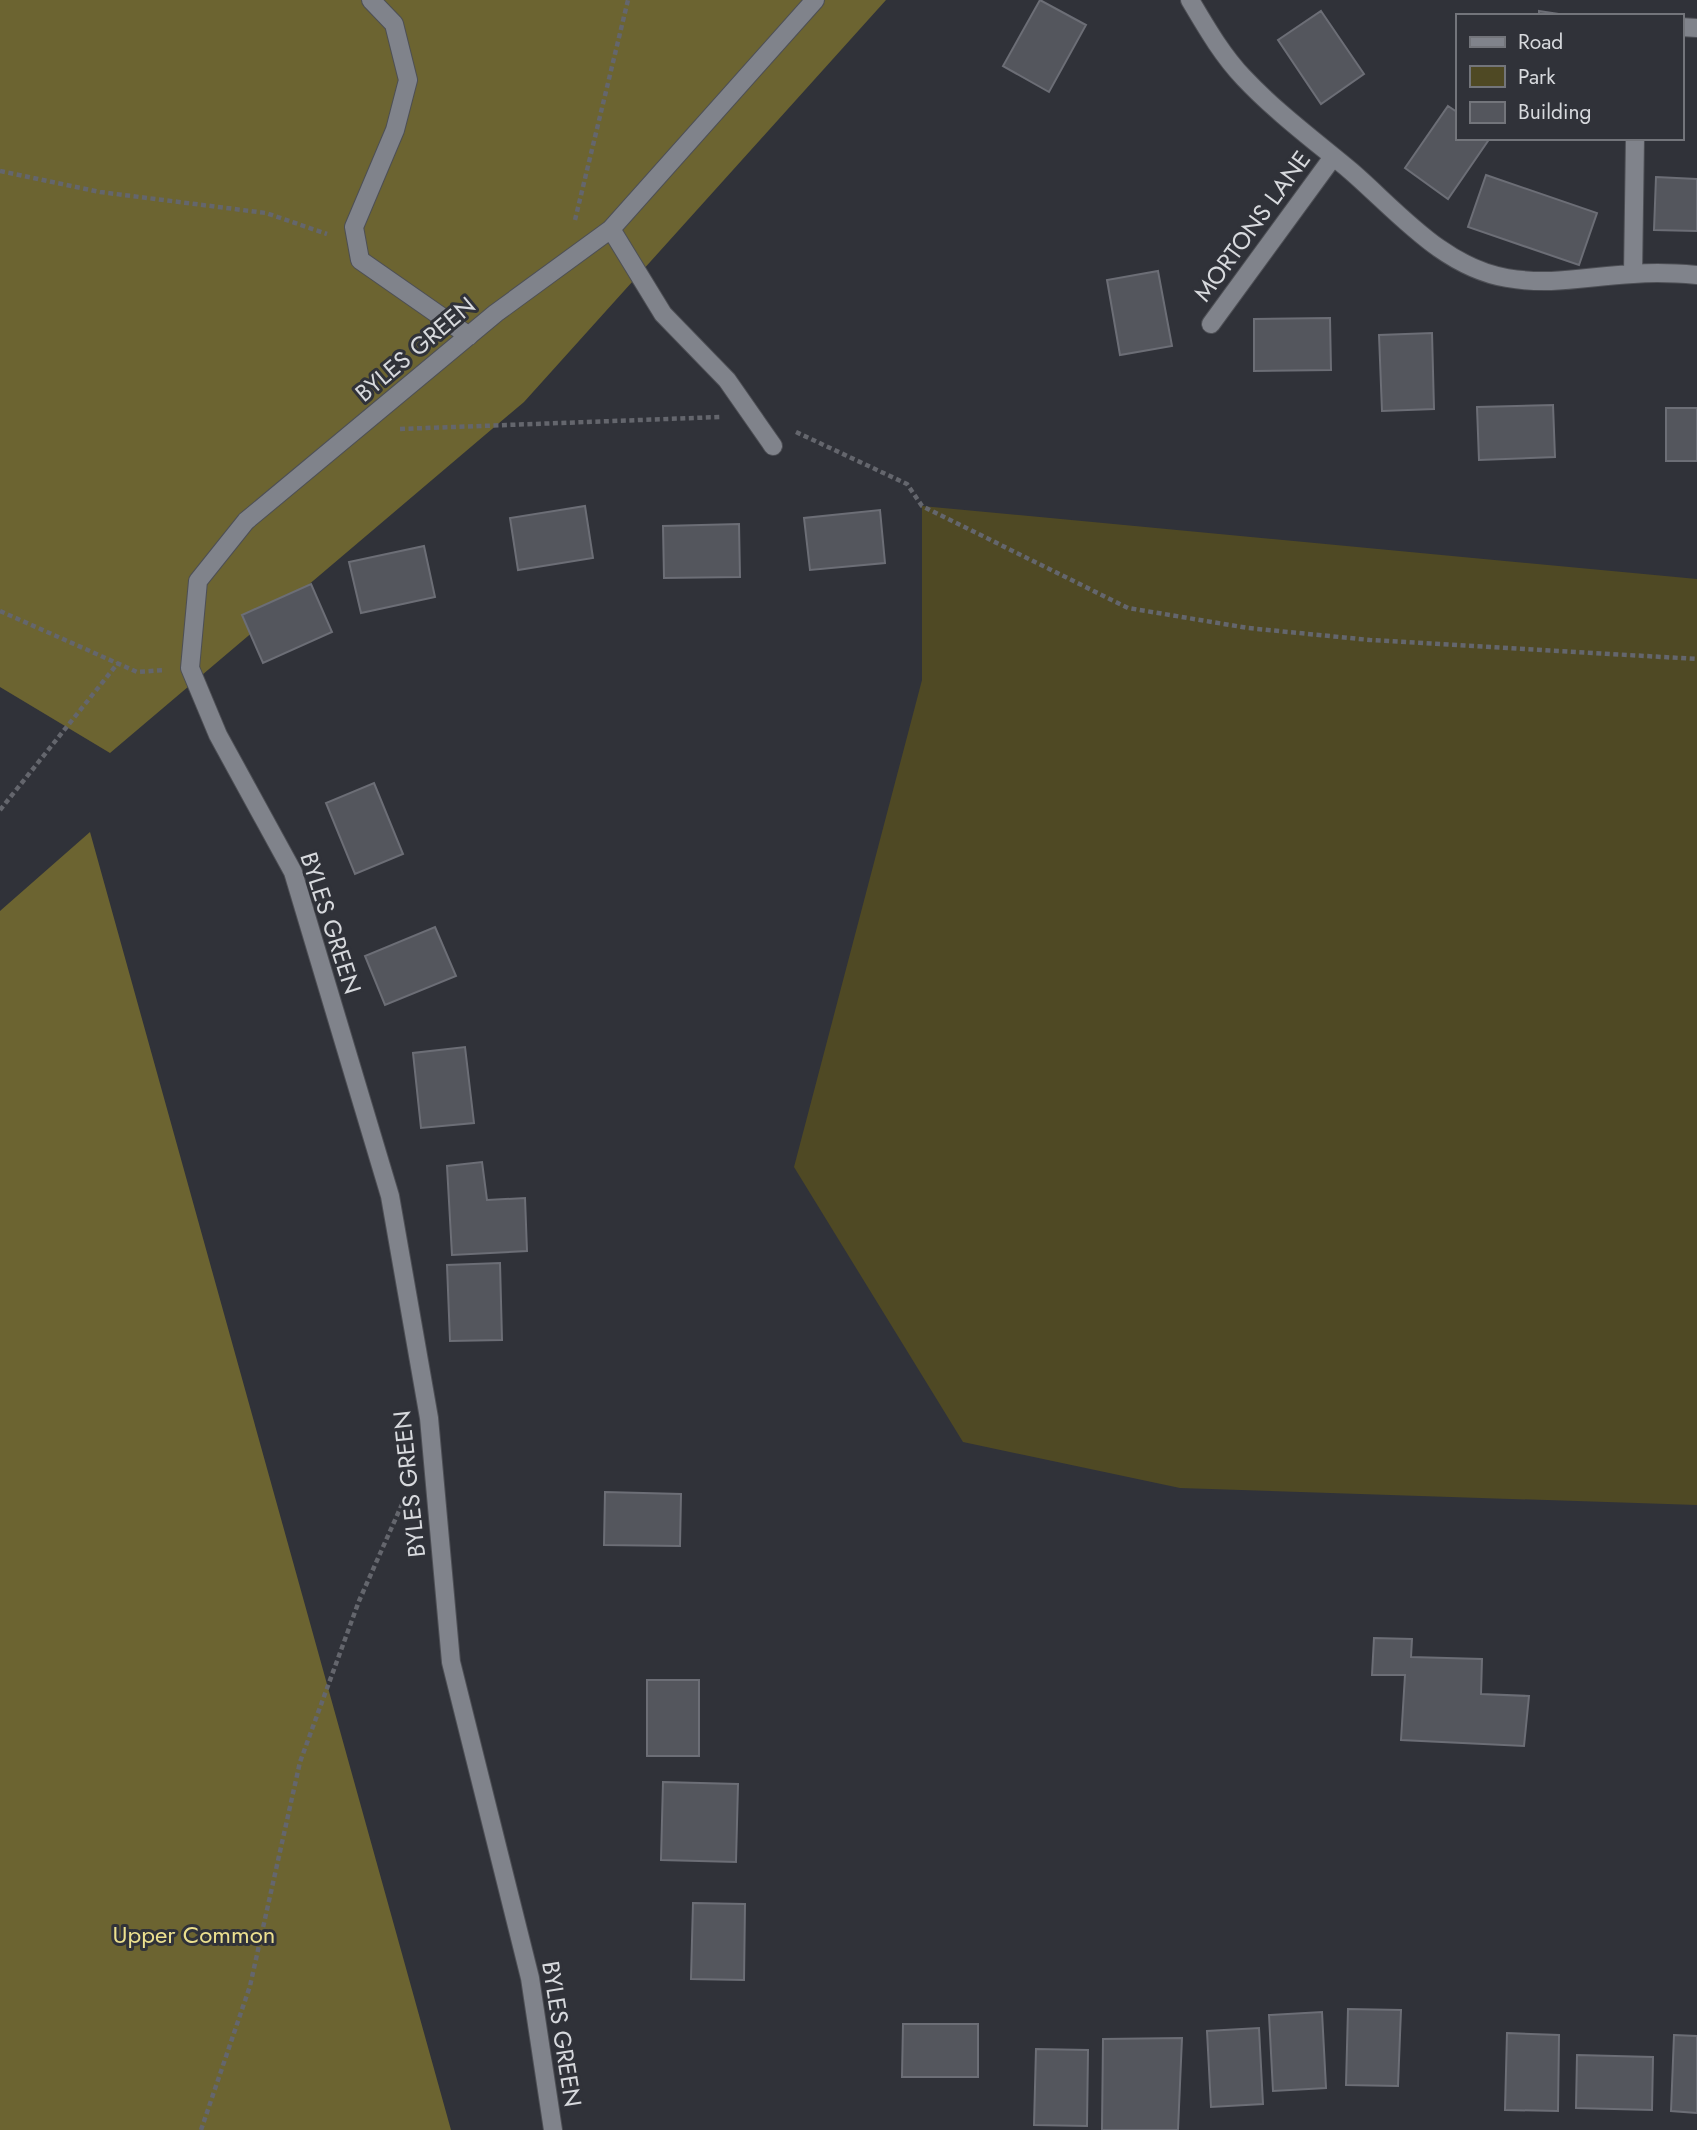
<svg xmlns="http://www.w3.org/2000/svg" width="1697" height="2130" viewBox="0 0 1697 2130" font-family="Jost,sans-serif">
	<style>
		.green { fill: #4f4924 }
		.forest { fill: #6c6431 }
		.building { fill: #54565d; stroke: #6c6e76; stroke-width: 2 }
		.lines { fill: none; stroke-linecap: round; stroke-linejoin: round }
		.minor-casing { stroke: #4d4f55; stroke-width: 20 }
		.path { stroke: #64666d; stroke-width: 4.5; stroke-dasharray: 5 3.5; stroke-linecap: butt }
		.minor { stroke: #80838b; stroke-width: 18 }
		.labels { text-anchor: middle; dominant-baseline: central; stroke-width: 6; stroke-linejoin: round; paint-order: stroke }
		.street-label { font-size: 24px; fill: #d7d9dd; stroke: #303239 }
		.park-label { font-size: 24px; fill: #ebdf8e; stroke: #303239 }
	</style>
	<rect width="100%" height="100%" fill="#303239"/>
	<path class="green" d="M922,506L1697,579V1505L1180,1488L963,1442L794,1167L922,680Z"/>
	<path class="forest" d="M0,0H886L524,402L110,753L0,687Z
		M90,832L451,2130H0V911Z"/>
	<path class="building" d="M1040,0L1086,25L1049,92L1003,66Z
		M1321,11L1364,74L1321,104L1278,40Z
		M1539,11L1572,16H1539Z
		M1448,106L1457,112V138H1490L1448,199L1405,168Z
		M1486,175L1597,213L1579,265L1468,227Z
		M1656,177L1697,179V231L1654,230Z
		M1158,271L1172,346L1120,355L1107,280Z
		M1330,318L1331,370L1254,371V319Z
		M1432,333L1434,409L1382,411L1379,335Z
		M1553,405L1555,457L1479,460L1477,407Z
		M1666,408H1697V461H1666Z
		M585,506L593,558L518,570L510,518Z
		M880,510L885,563L810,570L804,518Z
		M739,524L740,577L664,578L663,526Z
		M424,546L435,597L361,613L349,562Z
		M311,584L332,632L263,663L242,615Z
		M374,783L403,854L355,874L326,803Z
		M435,927L456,976L385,1005L365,956Z
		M465,1047L474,1123L421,1128L413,1053Z
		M482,1162L487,1200L525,1198L527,1251L452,1255L447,1166Z
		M500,1263L502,1340L450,1341L447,1265Z
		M605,1492L681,1494L680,1546L604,1545Z
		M1374,1638L1412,1639L1411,1657L1482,1659L1481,1694L1529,1696L1524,1746L1401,1740L1405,1675H1372Z
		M647,1680H699V1756H647Z
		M663,1782L738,1784L736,1862L661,1860Z
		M693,1903L745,1904L744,1980L691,1979Z
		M1348,2009L1401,2010L1398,2086L1346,2085Z
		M1322,2012L1326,2088L1273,2091L1269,2015Z
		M903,2024H978V2077H902Z
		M1259,2028L1263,2104L1211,2107L1207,2031Z
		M1507,2033L1559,2035L1558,2111L1505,2110Z
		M1674,2035L1697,2036V2113L1671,2111Z
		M1182,2038L1178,2130H1102L1103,2039Z
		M1036,2049L1088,2050L1087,2126L1034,2125Z
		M1577,2055L1653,2057L1652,2110L1576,2108Z"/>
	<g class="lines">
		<defs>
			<path id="minor" d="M371,0L394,24L408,80L395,130L354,227L360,260L469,336
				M1190,0C1206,27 1222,55 1244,78C1277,113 1315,141 1352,172C1399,213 1443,267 1507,278C1554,286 1588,276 1633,274C1655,272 1676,273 1697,275
				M1681,27L1697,28
				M611,229L663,314L727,380L773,446
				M1633,274L1635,138
				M1211,324L1333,157
				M553,2130L530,1978L451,1662L429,1418L390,1196L293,872L218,735L190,668L198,581L246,521L496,313L611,229L815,0"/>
		</defs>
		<use href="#minor" class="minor-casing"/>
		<path class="path" d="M0,171L100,192L266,213L327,234
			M575,220L628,0
			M400,429L720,417
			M796,432L907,484L922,506L1128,608L1248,628L1370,640L1697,659
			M0,611L137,672L165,670
			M0,810L118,663
			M201,2130L250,1986L300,1762L359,1601L407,1493"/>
		<use href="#minor" class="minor"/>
	</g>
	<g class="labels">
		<g class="street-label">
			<text transform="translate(1252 226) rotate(-54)">MORTONS LANE</text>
			<text transform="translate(415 349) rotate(-40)">BYLES GREEN</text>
			<text transform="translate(331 923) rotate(72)">BYLES GREEN</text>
			<text transform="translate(409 1484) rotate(-96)">BYLES GREEN</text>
			<text transform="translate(562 2034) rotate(81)">BYLES GREEN</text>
		</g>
		<g class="park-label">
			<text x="194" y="1934">Upper Common</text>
		</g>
	</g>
	<rect x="1456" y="14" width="228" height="126" fill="#303239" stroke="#73757b" stroke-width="2"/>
	<rect x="1470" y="37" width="35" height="10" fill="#80838b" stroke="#73757b" stroke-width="2"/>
	<text x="1518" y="49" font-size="21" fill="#d7d9dd">Road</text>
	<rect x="1470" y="66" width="35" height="21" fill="#4f4924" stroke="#73757b" stroke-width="2"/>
	<text x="1518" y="84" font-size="21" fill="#d7d9dd">Park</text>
	<rect x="1470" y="102" width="35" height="21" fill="#54565d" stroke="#73757b" stroke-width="2"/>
	<text x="1518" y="119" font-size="21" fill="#d7d9dd">Building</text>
</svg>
